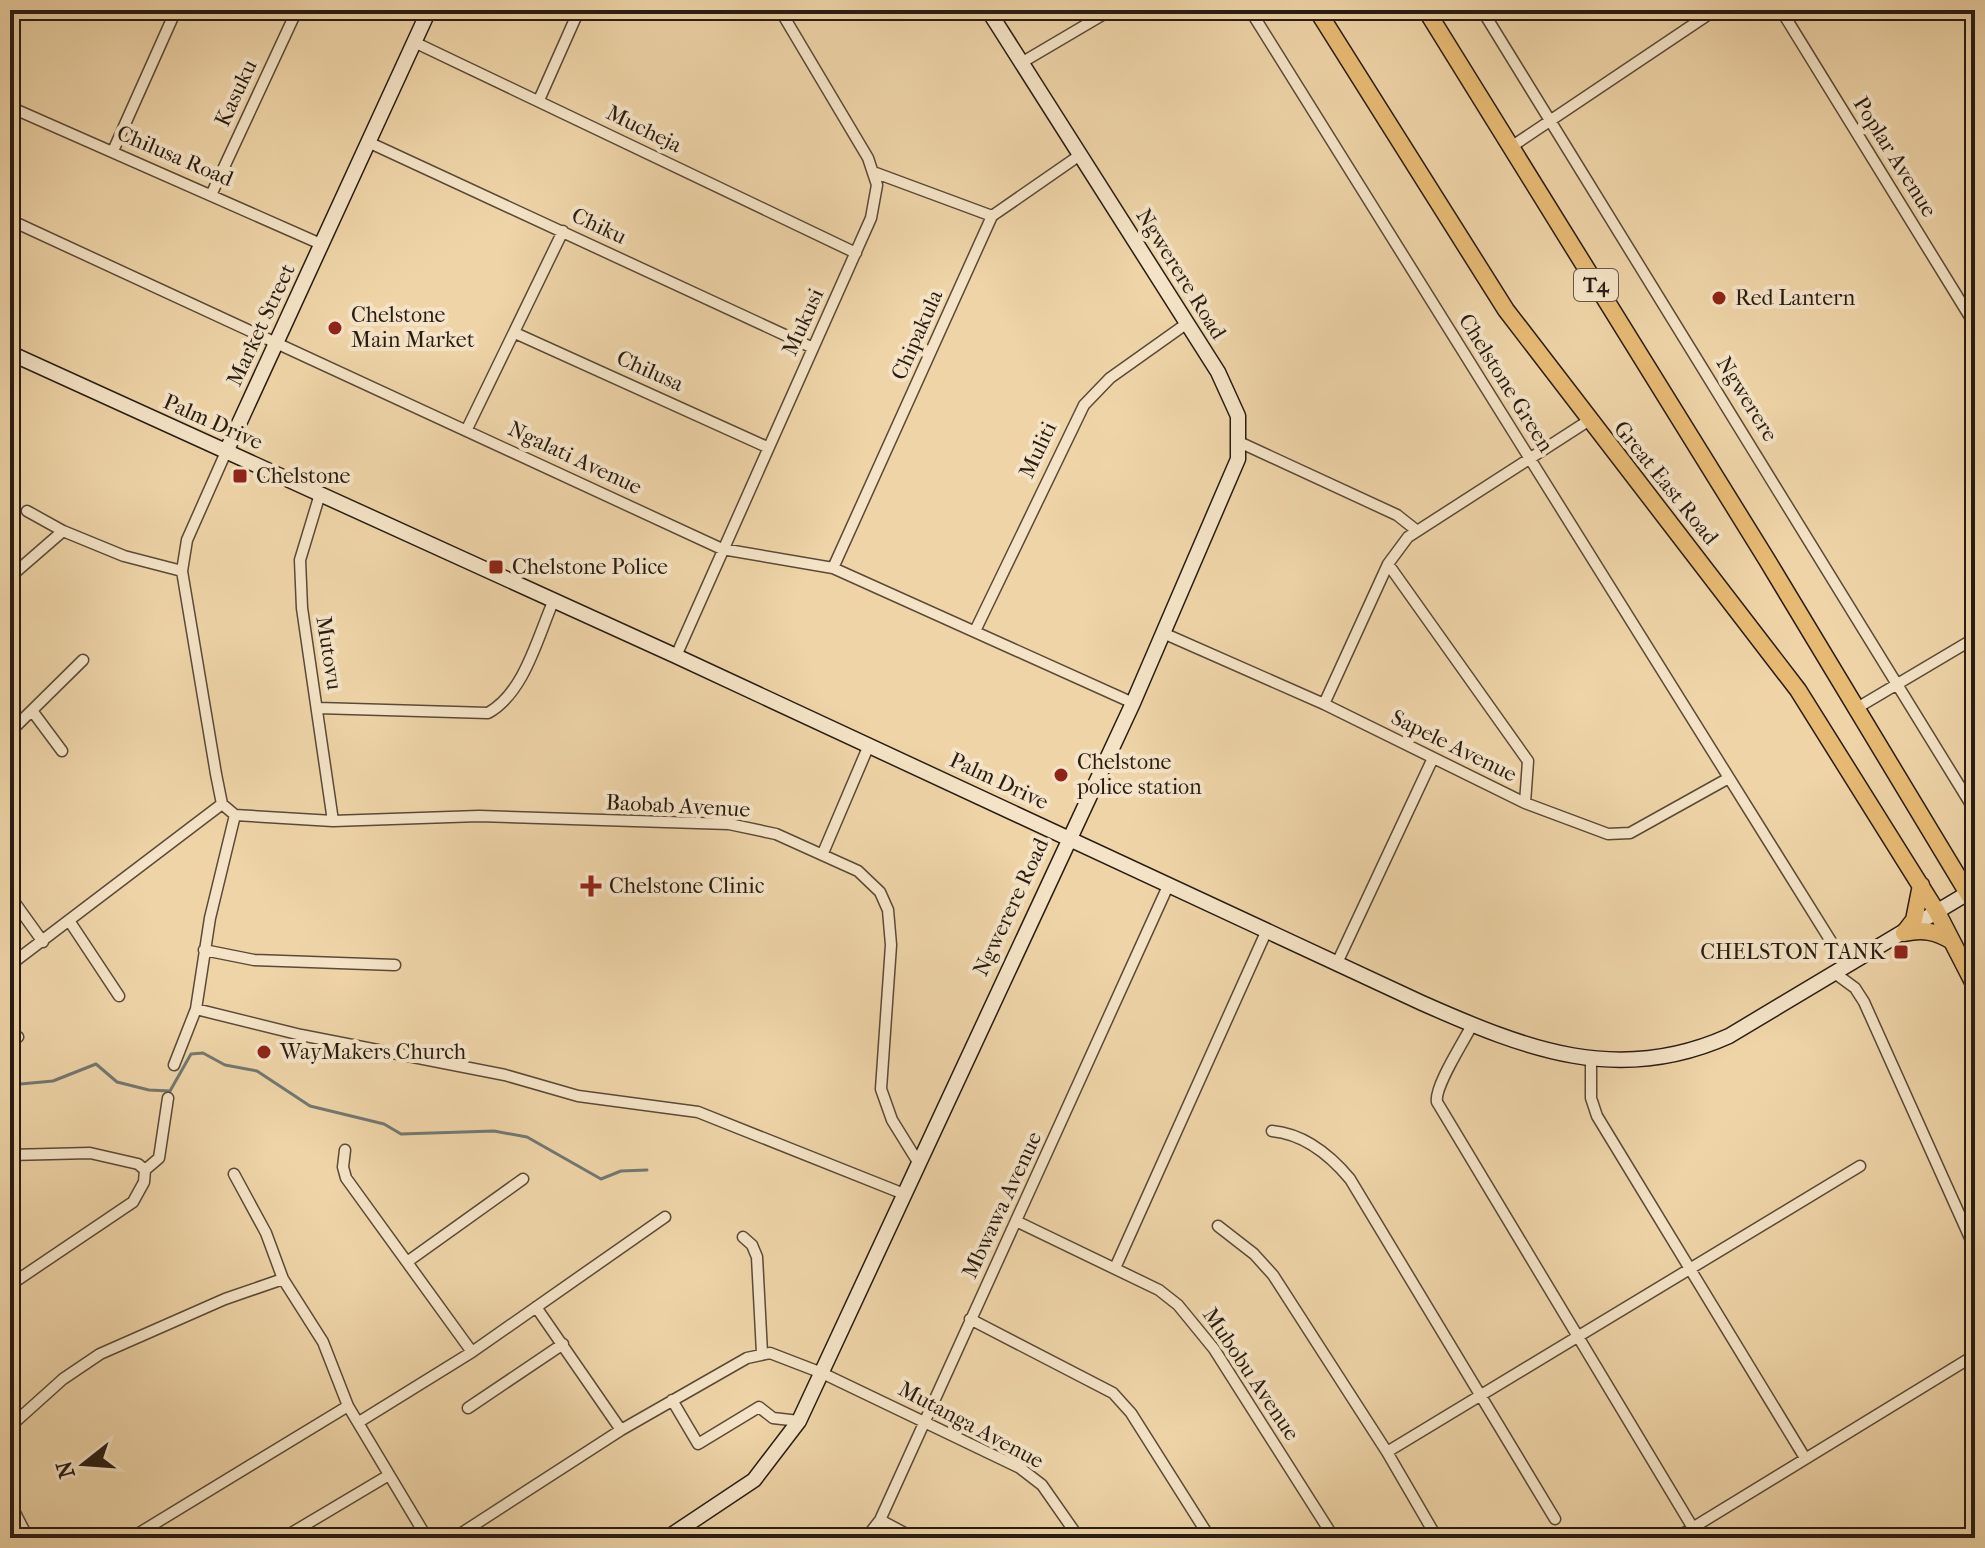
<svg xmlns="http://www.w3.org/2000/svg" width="1985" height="1548" viewBox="0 0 1985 1548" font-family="'IM FELL French Canon',serif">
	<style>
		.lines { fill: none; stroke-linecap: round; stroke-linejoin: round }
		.stream { stroke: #717873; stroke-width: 3 }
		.street-casing { stroke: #5a4a37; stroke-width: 13 }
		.secondary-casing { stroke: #281c12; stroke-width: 17 }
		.primary-casing { stroke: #281c12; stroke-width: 19 }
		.street { stroke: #f4e3c6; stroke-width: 10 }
		.secondary { stroke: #f4e3c6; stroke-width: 14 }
		.primary { stroke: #e7ba74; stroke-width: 16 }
		.poi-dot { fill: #8f2418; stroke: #f4e3c6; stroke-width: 3 }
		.labels { text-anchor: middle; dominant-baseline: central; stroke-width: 8; stroke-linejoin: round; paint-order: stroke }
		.shield { fill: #f4e3c6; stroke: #655848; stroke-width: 2 }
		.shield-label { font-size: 20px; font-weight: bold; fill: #281c12 }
		.street-label { font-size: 22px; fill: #281c12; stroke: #f4e3c6 }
		.poi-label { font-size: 22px; fill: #281c12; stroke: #f4e3c6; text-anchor: start }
	</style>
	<rect width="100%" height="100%" fill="#eed4a7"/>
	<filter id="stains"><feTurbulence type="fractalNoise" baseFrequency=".0025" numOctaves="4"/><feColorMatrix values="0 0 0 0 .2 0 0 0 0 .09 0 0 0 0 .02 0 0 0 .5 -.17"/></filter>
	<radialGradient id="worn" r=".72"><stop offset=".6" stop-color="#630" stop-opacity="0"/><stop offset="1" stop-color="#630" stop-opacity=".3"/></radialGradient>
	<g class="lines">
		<path class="stream" d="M10,1085L53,1081L96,1064L117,1082L149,1090L170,1091L191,1054L203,1053L225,1065L257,1071L310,1106L384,1124L401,1134L494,1131L527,1137L601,1179L621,1171L647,1170"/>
		<defs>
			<path id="street" d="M1250,10L1847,967
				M1482,10L1975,811
				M1781,10L1975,325
				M414,42L856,253
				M1021,63L1111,10
				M539,100L579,10
				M10,107L323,245
				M368,142L813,348
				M1511,147L1715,10
				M113,151L176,10
				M876,173L992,216
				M212,193L297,10
				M10,220L722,549L833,568L1133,703
				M515,333L767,447
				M467,429L563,231
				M1239,442L1397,515L1416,530
				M226,452L187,540L182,571L216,774L222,804L235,815L333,821L479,816L729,824L776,834L858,871L880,892L888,910L891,945L881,1089L892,1120L918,1162
				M320,494L300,560L302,608L333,821
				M27,511L63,531
				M1388,564L1528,761L1525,803
				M833,568L992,216L1080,155
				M10,577L63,531L124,556L182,571
				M975,631L1084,405L1110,378L1186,324
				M1163,633L1324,704L1525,803L1608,834L1630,833L1727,779
				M676,656L871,218L877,185L868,158L780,10
				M1324,704L1388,564L1408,537L1588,421
				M318,708L488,713C524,693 537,639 553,602
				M1857,708L1975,638
				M33,712L62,751
				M10,732L83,660
				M823,853L869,745
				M10,896L43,942
				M70,922L119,996
				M204,950L254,960L395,965
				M1337,963L1433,758
				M10,965L222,804
				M1836,974L1855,988L1864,1002L1975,1249
				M196,1009L301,1035L505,1075L578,1096L698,1112L904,1194
				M1472,1025C1463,1043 1434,1087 1437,1102L1699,1538
				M10,1041L18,1037
				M1591,1060V1098L1597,1116L1805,1458
				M174,1065L196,1009L210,918L235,815
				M1272,1131C1304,1134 1330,1155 1350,1179L1555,1519
				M345,1150L343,1167L346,1178L472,1352
				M10,1155L90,1153L138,1164L145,1170
				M234,1174L266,1233L283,1279L323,1342L348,1406
				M1018,1222L1159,1290L1178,1305L1214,1349L1334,1538
				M1218,1226L1254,1254L1273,1275L1387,1452L1437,1538
				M743,1237L752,1245L757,1257L762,1353
				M407,1262L523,1179
				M1115,1268L1267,930
				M10,1285L133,1202L144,1182L145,1170L159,1158L168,1098
				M536,1307L621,1430
				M970,1319L1113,1393L1131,1413L1210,1538
				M672,1400L698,1444L759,1407L773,1418L799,1421
				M468,1408L563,1344
				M359,1422L472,1352L665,1217
				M1387,1452L1860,1166
				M10,1492L14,1423L63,1379L100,1354L225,1299L283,1279
				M10,1503L28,1538
				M880,1520L914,1538
				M131,1538L348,1406L427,1538
				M283,1538L389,1475
				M454,1538L621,1430L747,1358L770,1353L822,1373L1020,1468L1042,1485L1079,1538
				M866,1538L880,1520L1168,886
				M1676,1538L1975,1355"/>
			<path id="secondary" d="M10,353L676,656L1422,1003C1526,1049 1618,1086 1729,1036L1968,893
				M226,452L429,10
				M667,1538L754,1480L799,1421L1133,703L1238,459V416L1218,372L988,10"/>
			<path id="primary" d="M1317,10L1506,310L1798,690L1937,912L1975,986
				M1426,10L1767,560L1975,905
				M1904,933L1914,920L1921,885
				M1904,933C1923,929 1935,931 1952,941"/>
		</defs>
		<use href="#street" class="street-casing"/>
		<use href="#secondary" class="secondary-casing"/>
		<use href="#primary" class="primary-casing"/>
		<use href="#street" class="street"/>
		<use href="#secondary" class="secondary"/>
		<use href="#primary" class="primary"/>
	</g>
	<g class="poi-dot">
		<circle cx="1719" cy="298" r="8"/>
		<circle cx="335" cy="328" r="8"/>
		<rect x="232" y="468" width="16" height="16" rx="4"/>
		<rect x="488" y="559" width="16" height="16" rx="4"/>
		<circle cx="1061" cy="775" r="8"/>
		<path d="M587 874h8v8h8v8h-8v8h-8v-8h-8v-8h8z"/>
		<rect x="1893" y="944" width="16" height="16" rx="4"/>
		<circle cx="264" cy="1052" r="8"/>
	</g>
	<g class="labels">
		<rect class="shield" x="1574" y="269" width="44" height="32" rx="6"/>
		<g class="shield-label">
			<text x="1596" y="285">T4</text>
		</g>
		<g class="street-label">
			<text transform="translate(236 93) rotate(-65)">Kasuku</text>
			<text transform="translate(644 129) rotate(26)">Mucheja</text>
			<text transform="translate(175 156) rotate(23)">Chilusa Road</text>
			<text transform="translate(1895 157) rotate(58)">Poplar Avenue</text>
			<text transform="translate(599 226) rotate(25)">Chiku</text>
			<text transform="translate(1181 274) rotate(58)">Ngwerere Road</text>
			<text transform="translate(803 322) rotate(-66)">Mukusi</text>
			<text transform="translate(261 325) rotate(-65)">Market Street</text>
			<text transform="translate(917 335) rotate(-66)">Chipakula</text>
			<text transform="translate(650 371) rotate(24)">Chilusa</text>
			<text transform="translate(1506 383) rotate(58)">Chelstone Green</text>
			<text transform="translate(1747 399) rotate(58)">Ngwerere</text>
			<text transform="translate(213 422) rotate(24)">Palm Drive</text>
			<text transform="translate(1038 450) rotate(-65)">Muliti</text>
			<text transform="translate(575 458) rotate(25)">Ngalati Avenue</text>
			<text transform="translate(1666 483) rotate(51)">Great East Road</text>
			<text transform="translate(329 653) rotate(81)">Mutovu</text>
			<text transform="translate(1454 746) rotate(26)">Sapele Avenue</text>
			<text transform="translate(999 781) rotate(25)">Palm Drive</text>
			<text transform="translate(678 806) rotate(3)">Baobab Avenue</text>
			<text transform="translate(1011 907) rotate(-65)">Ngwerere Road</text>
			<text transform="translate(1002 1205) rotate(-65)">Mbwawa Avenue</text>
			<text transform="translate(1251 1374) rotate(56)">Mubobu Avenue</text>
			<text transform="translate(971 1425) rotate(28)">Mutanga Avenue</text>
		</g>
		<g class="poi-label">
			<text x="1735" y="298">Red Lantern</text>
			<text x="351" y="315">Chelstone<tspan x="351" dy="25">Main Market</tspan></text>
			<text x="256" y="476">Chelstone</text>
			<text x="512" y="567">Chelstone Police</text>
			<text x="1077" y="762">Chelstone<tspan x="1077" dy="25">police station</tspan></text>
			<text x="609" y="886">Chelstone Clinic</text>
			<text x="1885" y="952" text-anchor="end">CHELSTON TANK</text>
			<text x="280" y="1052">WayMakers Church</text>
		</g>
	</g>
	<rect width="1985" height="1548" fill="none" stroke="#eed4a7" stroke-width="40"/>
	<rect x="12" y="12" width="1961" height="1524" fill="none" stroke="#281c12" stroke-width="4"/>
	<rect x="20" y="20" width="1945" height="1508" fill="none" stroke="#281c12" stroke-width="2"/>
	<g transform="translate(84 1464) rotate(253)" stroke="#f4e3c6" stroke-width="6" paint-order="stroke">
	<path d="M0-6L14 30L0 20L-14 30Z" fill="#281c12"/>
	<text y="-12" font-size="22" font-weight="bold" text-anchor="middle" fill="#281c12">N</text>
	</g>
	<rect width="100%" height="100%" filter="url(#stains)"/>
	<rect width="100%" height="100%" fill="url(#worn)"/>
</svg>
